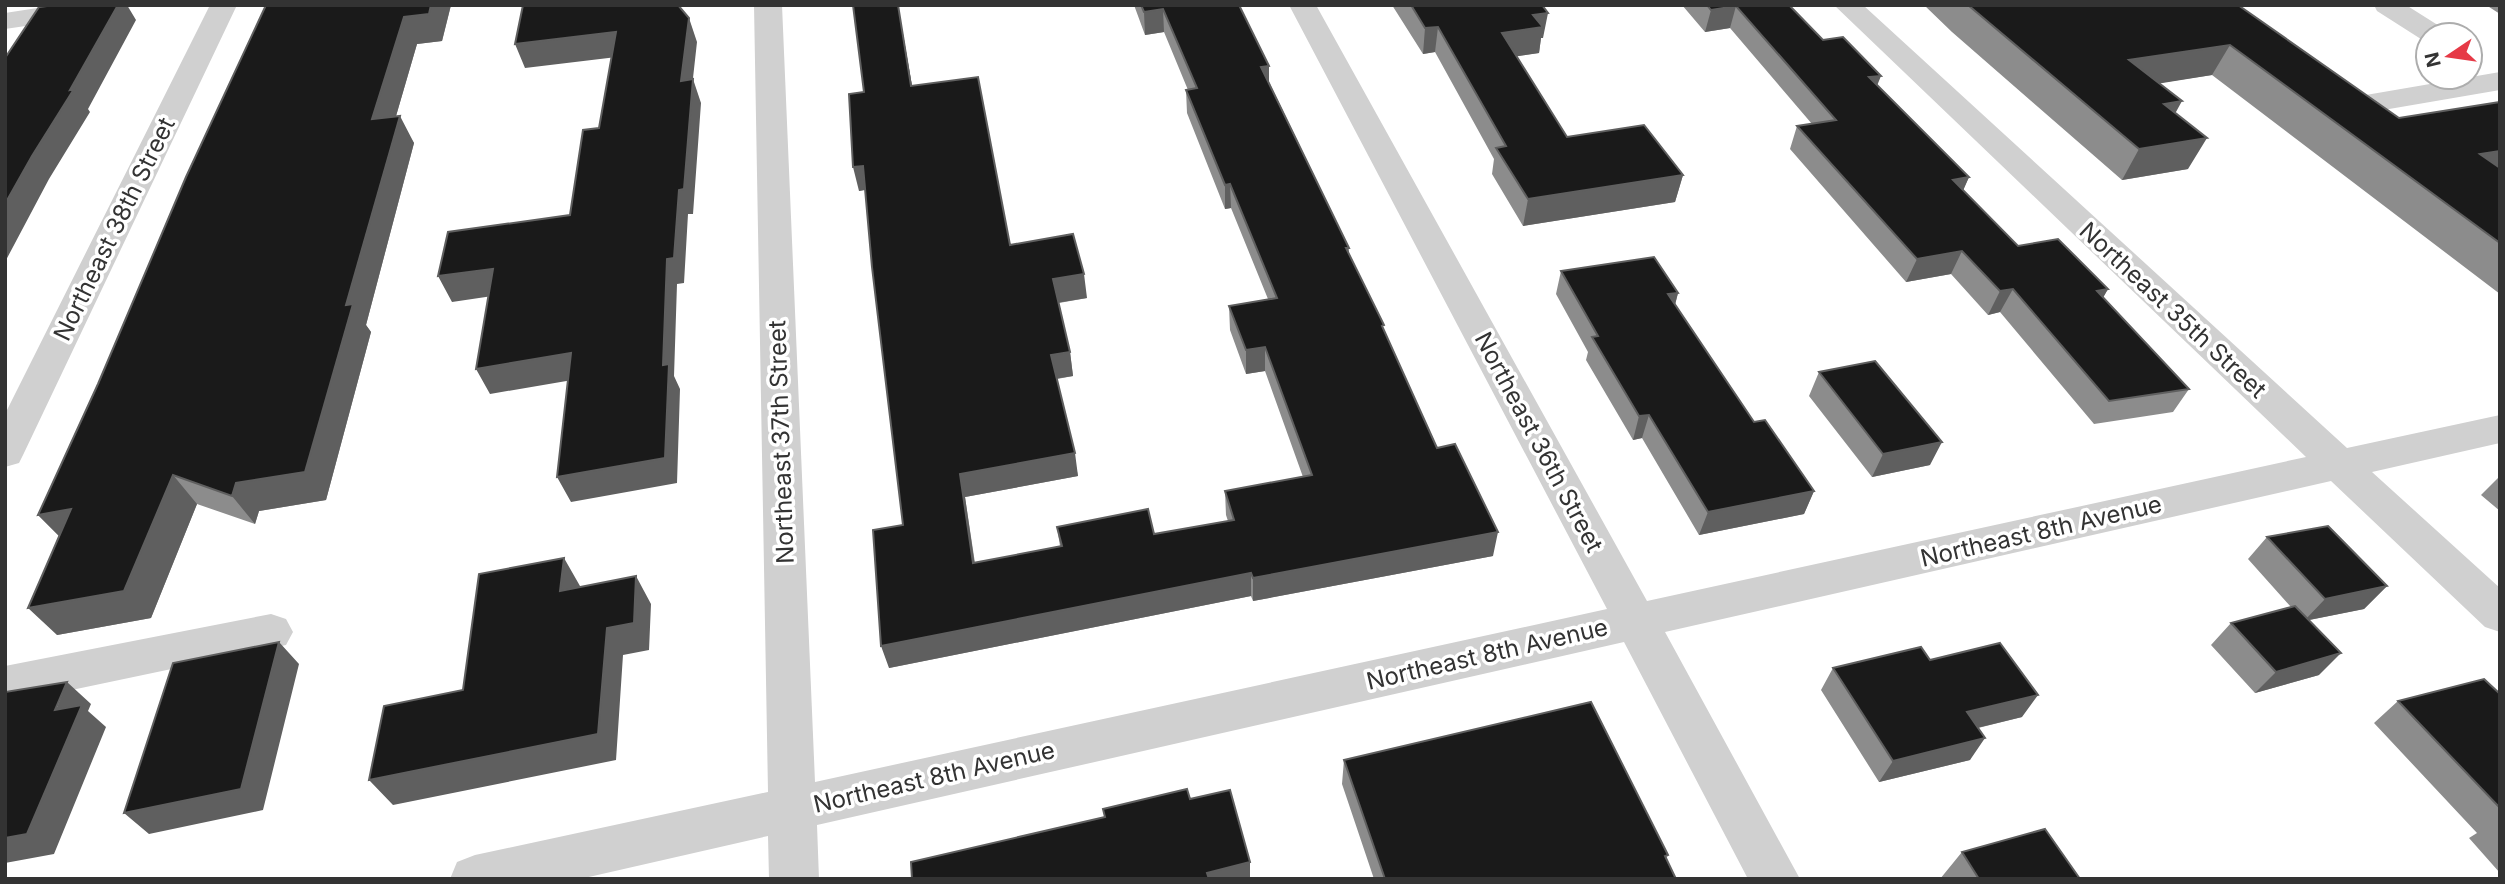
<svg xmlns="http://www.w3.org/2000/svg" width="2505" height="884" viewBox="0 0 2505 884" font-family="Inter,sans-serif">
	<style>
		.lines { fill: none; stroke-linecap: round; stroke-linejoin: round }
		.minor { fill: #d0d0d0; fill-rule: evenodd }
		.wall { fill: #8c8c8c }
		.shaded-wall { fill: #5f5f5f }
		.building { fill: #1a1a1a; stroke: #5f5f5f; stroke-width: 2 }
		.labels { text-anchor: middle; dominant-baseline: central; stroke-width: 7; stroke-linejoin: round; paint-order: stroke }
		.street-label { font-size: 24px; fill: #333; stroke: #fff }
	</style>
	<rect width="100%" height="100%" fill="#fff"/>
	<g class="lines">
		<path class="minor" d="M57,5H128L125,11L115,13L5,29V13Z
			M210,5H237L24,453L19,463L5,467V414Z
			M754,5H782L815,782L1607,609L1289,5H1316L1647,601L2306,457L1834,5H1863L2347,448L2500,415V443L2372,472L2500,588V632L2485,627L2331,481L1665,632L1800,879H1748L1624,642L817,825L819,879H769L768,836L580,879H450L457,862L475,855L768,792Z
			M2374,5H2406L2444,29L2448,35H2428V42L2424,41L2377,11Z
			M2500,72V90L2360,114L2349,111L2345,105L2349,99L2360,96Z
			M271,614L286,619L293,632L286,645L5,704V666Z"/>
	</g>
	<path class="wall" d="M266,5H451L442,41L417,44L396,116L414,143L366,325L371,332L326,500L259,511L255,524L197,504L151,618L57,635L59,536L38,515L98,384Z
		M853,5H898L912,86L1010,245L1087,298L1059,303L1070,352L1073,376L1057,379L1078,476L965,497L975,563L1060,546L1057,527L1154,534L1228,521L1226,515L1225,491L1303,477L1265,371L1246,374L1230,330L1229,306L1268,299L1231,208L1225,209L1187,113L1186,90H1188L1164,32L1145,35L1134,5H1239L1269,66V82L1349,248V254L1437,448L1493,556L1253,601L1251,596L889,668L903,525L865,190L859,191L864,92Z
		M1392,5H1542L1543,38H1541L1539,53L1516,56L1567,137L1683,175L1675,202L1523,226L1492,174L1494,159L1435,52L1423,54Z
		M1682,5H1789L1823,40L1877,85L1969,177L1963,190L2018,246L2108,289L2103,297L2189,389L2173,412L2094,424L2000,312L1988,315L1951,274L1906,282L1790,149L1797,126L1812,124L1730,28L1705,32Z
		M1924,5H2238L2399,118L2500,102V294L2212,75L2159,83L2175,113L2188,169L2122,180L1952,32Z
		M2486,5H2500V14Z
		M1561,271L1678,293L1675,305L1754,422L1814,491L1804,514L1699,535L1642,438L1633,440L1586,360L1588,352L1556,294Z
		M1819,372L1930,465L1872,477L1809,396Z
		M2500,476V511L2481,495Z
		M2267,537L2387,586L2364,609L2309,620L2319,675L2255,693L2211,645L2231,623L2291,607L2248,559Z
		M1930,660L2022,717L1978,728L1970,760L1879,782L1821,690L1833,668Z
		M2500,694V873L2469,838L2477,833L2374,723L2398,701Z
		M1344,760L1668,855L1666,859L1676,879H1374L1342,784Z
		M1962,852L2080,879H1940Z"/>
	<path class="shaded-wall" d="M118,5H127L136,20L88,109L90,112L49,179L5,262V204Z
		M431,5H451L442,41L417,44L387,147L372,119L404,17Z
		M898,5L916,109L911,86Z
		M1736,6L1730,28L1705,32L1711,10Z
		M1163,9L1164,32L1145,35L1144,12Z
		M1548,13L1543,38H1541L1539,53L1498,59L1502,33L1533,15Z
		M689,18L697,42L690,105L681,81Z
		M1438,27L1435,52L1423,54L1425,28Z
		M616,32L625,56L525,68L515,44Z
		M2230,45L2212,75L2113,91L2129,60Z
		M1269,66V89L1261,67Z
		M1881,76L1872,98L1869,77Z
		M693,79L701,103L693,214H688L684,283L677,284L674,376L680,389L677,483L571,502L557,477L663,365L667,259L679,190Z
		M2182,101L2165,132L2164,104Z
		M400,116L414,143L366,325L371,332L326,500L259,511L255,524L232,496L236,483L346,305Z
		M2207,138L2188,169L2122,180L2139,149Z
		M2500,151V177L2480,154Z
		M863,166L869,189L859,191L853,167Z
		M1683,175L1675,202L1523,226L1528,199Z
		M1969,177L1959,200L1953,180Z
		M1230,184L1231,208L1225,209V185Z
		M1962,251L1951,274L1906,282L1917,259Z
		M493,269L506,294L452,302L438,276Z
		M1084,274L1087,298L1056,303L1053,279Z
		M2013,289L2000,312L1988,315L2000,291Z
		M2108,289L2095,312L2097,291Z
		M1678,293L1672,316L1668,294Z
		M1265,347V371L1246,374V350Z
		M1070,352L1073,376L1054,379L1051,355Z
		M571,353L584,378L490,394L476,369Z
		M1649,415L1642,438L1633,440L1639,416Z
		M1942,442L1930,465L1872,477L1883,454Z
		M1075,453L1078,476L965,497L978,587L973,563L960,474Z
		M173,475L197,504L151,618L57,635L28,608Z
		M1814,491L1804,514L1699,535L1708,512Z
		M71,509L66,543L38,515Z
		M1498,532L1493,556L1253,601V578Z
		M564,558L580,586L577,618L560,591Z
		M1251,573V596L889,668L881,646Z
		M636,576L651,604L649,650L623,655L616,760L393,805L369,780L607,628Z
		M2387,586L2364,609L2304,621L2325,599Z
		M279,642L299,664L263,810L149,834L124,813Z
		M2341,653L2319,675L2255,693L2276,672Z
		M67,682L91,704L88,711L106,727L54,854L5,863V838Z
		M2038,695L2022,717L1952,734L1967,712Z
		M1985,738L1970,760L1879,782L1893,761Z
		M1250,862V879H1207V873Z"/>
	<path class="building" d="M55,5H118L70,90L74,89L32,156L5,204V58L39,7Z
		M266,5H431L429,14L404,17L372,119L400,116L346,305L353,304L305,472L236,483L232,496L173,475L124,591L28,608L71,509L38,515L98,384L186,177Z
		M523,5H678L689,18L681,81L693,79L684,189L679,190L674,258L667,259L663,365L669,364L665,458L557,477L571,353L476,369L493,269L438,276L448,232L570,215L583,130L599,128L616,32L515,44Z
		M853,5H898L911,86L978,77L1010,245L1073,234L1084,274L1053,279L1070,352L1051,355L1075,453L960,474L973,563L1062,546L1057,527L1148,509L1154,534L1234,520L1225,491L1312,475L1265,347L1246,350L1229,306L1277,298L1230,184L1225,185L1186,90L1197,88L1163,9L1144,12L1141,5H1239L1269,66L1261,67L1349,248H1346L1384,325L1382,326L1437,448L1455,444L1498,532L1253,578L1251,573L881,646L873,530L903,525L872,267L863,166L853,167L849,94L864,92Z
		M1411,5H1542L1548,13L1533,15L1543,27L1502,33L1567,137L1644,125L1683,175L1528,199L1496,148L1506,146L1438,27L1425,28Z
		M1707,5H1789L1823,40L1843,37L1881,76L1869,77L1969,177L1953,180L2018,246L2058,239L2108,289L2097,291L2189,389L2109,401L2013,289L2000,291L1962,251L1917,259L1797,126L1836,120L1736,6L1711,10Z
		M1968,5H2238L2399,118L2500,102V151L2480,154L2500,168V243L2230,45L2129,60L2182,101L2164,104L2207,138L2139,149Z
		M1654,257L1678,293L1668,294L1754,422L1765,420L1814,491L1708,512L1649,415L1639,416L1592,337L1598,336L1561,271Z
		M1875,361L1942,442L1883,454L1819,372Z
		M2328,526L2387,586L2325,599L2267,537Z
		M564,558L560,591L636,576L634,623L607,628L598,734L369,780L384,706L463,690L479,574Z
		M2295,606L2341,653L2276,672L2231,623Z
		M279,642L241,789L124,813L173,663Z
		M2000,643L2038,695L1967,712L1985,738L1893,761L1833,668L1921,647L1930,660Z
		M2484,679L2500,694V808L2398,701Z
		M67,682L55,710L82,705L27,834L5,838V692Z
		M1591,702L1668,855L1665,856L1676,879H1385L1344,760Z
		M1187,789L1190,799L1230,790L1250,862L1207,873L1209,879H912L911,862L1105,817L1103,809Z
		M2045,829L2080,879H1979L1962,852Z"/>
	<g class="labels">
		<g class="street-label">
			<text transform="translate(114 229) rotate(-64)">Northeast 38th Street</text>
			<text transform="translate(2173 310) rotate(43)">Northeast 35th Street</text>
			<text transform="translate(781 442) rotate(-92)">Northeast 37th Street</text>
			<text transform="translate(1539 442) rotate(62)">Northeast 36th Street</text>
			<text transform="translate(2041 531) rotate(-13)">Northeast 8th Avenue</text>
			<text transform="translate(1487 654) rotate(-13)">Northeast 8th Avenue</text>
			<text transform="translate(934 777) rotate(-13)">Northeast 8th Avenue</text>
		</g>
	</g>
	<rect width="2505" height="884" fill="none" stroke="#333333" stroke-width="14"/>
	<g transform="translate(2449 56) rotate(257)"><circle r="33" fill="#ffffff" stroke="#adadad" stroke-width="2"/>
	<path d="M0-5L12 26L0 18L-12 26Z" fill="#e63946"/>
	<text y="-10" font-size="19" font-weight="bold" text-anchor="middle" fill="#333333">N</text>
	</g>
</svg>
